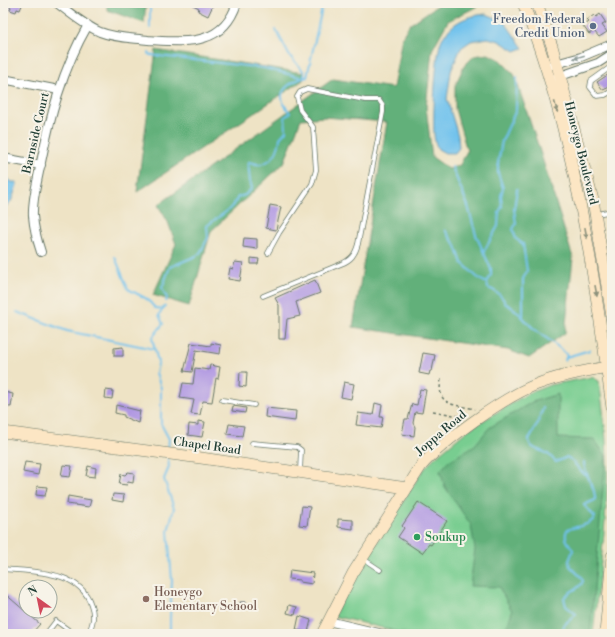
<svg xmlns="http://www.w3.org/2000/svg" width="615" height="637" viewBox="0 0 615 637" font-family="'Libre Bodoni',serif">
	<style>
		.green { fill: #78cd90; stroke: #4c8562 }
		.forest { fill: #62b07a; stroke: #407657 }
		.water { fill: #71c2ed; stroke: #488090 }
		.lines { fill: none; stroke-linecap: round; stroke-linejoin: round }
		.stream { stroke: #71c2ed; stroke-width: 2 }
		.building { fill: #b098e2 }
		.lane-casing { stroke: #677767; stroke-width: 5.5 }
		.street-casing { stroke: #677767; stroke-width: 10 }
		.secondary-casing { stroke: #677767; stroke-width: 12 }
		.path { stroke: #677767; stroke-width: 1.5; stroke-dasharray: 3 3; stroke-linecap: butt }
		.lane { stroke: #fff; stroke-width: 4 }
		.street { stroke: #fff; stroke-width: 8 }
		.secondary { stroke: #fce6c4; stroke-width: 11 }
		.oneway { fill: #8f9e9a }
		.oneway2 { fill: #8e927c }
		.service-dot { fill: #5c6f8a; stroke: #f7f3e8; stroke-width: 1.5 }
		.leisure-dot { fill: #2e9e5b; stroke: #f7f3e8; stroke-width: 1.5 }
		.education-dot { fill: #8d6e63; stroke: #f7f3e8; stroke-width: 1.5 }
		.labels { text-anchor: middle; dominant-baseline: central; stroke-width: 4; stroke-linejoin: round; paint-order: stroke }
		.service-label { font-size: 12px; fill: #4e5e75; stroke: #f7f3e8; text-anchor: end }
		.street-label { font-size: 12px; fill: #1f3d34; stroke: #f7f3e8 }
		.leisure-label { font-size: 12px; fill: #27864d; stroke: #f7f3e8; text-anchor: start }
		.education-label { font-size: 12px; fill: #785e54; stroke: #f7f3e8; text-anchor: start }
	</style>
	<rect width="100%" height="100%" fill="#f7f3e8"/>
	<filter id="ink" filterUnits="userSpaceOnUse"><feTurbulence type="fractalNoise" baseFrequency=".025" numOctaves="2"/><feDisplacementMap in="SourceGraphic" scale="8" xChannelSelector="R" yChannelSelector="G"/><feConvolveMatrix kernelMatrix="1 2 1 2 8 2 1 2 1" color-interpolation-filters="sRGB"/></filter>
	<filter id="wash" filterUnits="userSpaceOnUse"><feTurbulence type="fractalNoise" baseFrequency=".012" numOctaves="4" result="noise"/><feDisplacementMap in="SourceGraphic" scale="16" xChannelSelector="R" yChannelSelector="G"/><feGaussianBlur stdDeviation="0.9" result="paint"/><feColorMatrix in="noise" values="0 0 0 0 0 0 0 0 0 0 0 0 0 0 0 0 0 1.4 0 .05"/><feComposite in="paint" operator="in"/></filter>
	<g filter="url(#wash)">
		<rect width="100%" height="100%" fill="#eee3c5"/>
		<path class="green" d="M592,377L599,381C604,414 608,448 607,481C606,532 598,583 593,634H407L334,616L345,593L421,473L434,458L468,430L527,394L550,385Z"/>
		<path class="forest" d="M107,3H146L144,23L107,10Z
			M441,3H477L476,7L448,21L432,50L426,107L432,157L449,169L460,165L467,151L455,109V86L464,66L474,56L488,54L499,59L514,74L539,148L573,258L565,333L529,358L508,350L353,327L387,122L324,117L301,119L284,163L211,231L189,306L153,295L176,244L168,222L158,205L333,79L393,88L402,37L409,25Z
			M156,50L304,73L303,80L137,192Z
			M558,394V438L594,439L606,456L590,634H505L512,611L499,587L470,586L475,549L471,525L445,487L440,471L449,461L475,445L489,428L532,402Z"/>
		<path class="water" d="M486,14L504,21L523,48L515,51L499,41L488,38L471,41L461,48L451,71L447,99L458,136L459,148L455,153H445L438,149C436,145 434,139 434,134C433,117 435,53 442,39C453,21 467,16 486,14Z
			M3,175L12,182H17V185L11,202L3,209Z"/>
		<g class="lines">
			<path class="stream" d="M150,3V28
				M276,30L289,55L304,72V78
				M149,53L150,55L264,68L300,77
				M452,167L468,206L476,235L491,269V275L487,283
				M517,189L514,209L516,224L513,229L516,239L523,244L527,271L523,279V316
				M607,227L612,245
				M445,230L456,246L462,263C471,270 476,279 487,283L488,288C496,290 503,297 506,304C518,309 523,319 532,327C543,337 557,344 567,355L565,360
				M484,251L498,226L499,212L502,207L501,196L503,188L498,173V163L502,141L516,110L517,77
				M115,257L128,289L147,299L155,308L164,309
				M166,301L167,298L162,288L170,267L196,256L200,253L208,238L207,226C218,216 232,211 238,197L245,195L252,188L250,181L248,162C252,162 256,165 261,164C274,161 279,149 280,138L286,131L285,117L290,113C288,110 285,106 283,102C277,87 298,79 307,77L323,3
				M17,312L67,331L154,349
				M566,357L590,350
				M158,362L152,338L163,324L159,315L165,306
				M158,364L156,373L161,388V424L169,439L168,449
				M543,408L538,423L529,439C529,451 542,449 549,455C552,457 553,460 556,462L567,457C576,463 580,472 587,476
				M168,458L169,467L164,479L174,508L168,531L172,581L170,618V634
				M564,634C560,623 571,621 576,614L566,606L564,598C569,590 580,590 583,581L581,577L570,566L569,561L573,550C569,543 563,539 567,530C576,526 590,526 595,517L584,505L595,500C596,485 584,476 584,462"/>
		</g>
		<g id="blocks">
			<path class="building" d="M3,3H23L20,10L17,9L16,12L10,10L11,7Z
				M189,3H214L208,16L198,11L199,8Z
				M600,14L606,23L602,25L607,32L599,37L594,31L589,34L583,26L589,22L587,20L594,15L596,17Z
				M612,72V86L603,90L597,82Z
				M270,205L281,207L276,230L266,228Z
				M244,238L257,239V249L243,247Z
				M251,258L259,259L258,264H251Z
				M235,262L243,263L240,281L228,279L230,268L233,269Z
				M315,280L320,293L296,302L300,316L287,319L285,339H279V305L275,298Z
				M191,343L211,346V343L221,345L220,354L196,350L192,372L184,371Z
				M123,347V356H114V348Z
				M423,353L435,355L432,371H430L429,375L419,373Z
				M210,365L220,367L218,379L216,378L212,402L203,401L200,415L191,414L194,400L180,398L183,383L193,384L195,368L209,370Z
				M240,372H247L246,387L239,386Z
				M344,382L354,384L351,399L341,397Z
				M420,389L426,390L422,413L415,412L413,423L415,427L414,436L402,434L405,419H408L412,404L417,405Z
				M106,390L113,391L112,399L105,398Z
				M4,392L13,394L11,407L3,406Z
				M375,403L382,405L380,417H383L381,428L356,425L358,413L373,415Z
				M116,405L140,411L138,423L124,417V415L115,413Z
				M233,406L246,408L245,413L232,411Z
				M266,408L296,411L295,421L265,417Z
				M198,421L205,422L202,437L188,435L189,424L198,425Z
				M229,424L244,426L242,436L227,434Z
				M25,462L40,464L38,475L23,472Z
				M63,465L72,466L70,477L61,476Z
				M88,466L96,468L95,477L86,476Z
				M128,472L134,473L133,483L128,482L127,485L119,484L121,474L125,475Z
				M37,486L47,487L45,496L36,495Z
				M113,494L124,495L123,502L112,500Z
				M68,496L91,500L89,507L67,504Z
				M418,502L447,521L431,545L429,544L422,553L398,537L404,528L402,526Z
				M302,506L310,507L307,526L299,525Z
				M338,519L353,520V529L338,527Z
				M290,570L313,573L312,584L300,582V580L289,579Z
				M3,592L40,624L31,634H3Z
				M240,602H245V608L240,607Z
				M289,605L297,607L295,615L287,613Z
				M299,616L311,620L308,632L296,630Z"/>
		</g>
	</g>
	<g filter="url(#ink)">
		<use href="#blocks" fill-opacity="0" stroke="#677767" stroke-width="1"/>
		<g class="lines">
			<defs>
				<path id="lane" d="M612,66L591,81L590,87L597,96L605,95L612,91
					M602,213L612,211
					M263,296L341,264C351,260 355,255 358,244L383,112V106L379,100H365L307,89L300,92L297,97L300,110L313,127L316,170L312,184L279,233L268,253
					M222,400L254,405
					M252,443L297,447L301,450L300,472
					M362,558L380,570
					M3,569C33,572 80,570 91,605C95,616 93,624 88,634
					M46,634L56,621L74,634"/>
				<path id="street" d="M57,3C70,13 84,25 100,32C115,38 132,38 148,40C185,42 223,47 237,3
					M552,65L581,57L612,44
					M3,79L59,90
					M549,80L598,63L612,54
					M3,158L41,165
					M41,252C37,240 34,229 33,216C32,200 37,183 40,167C50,117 62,70 88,25
					M328,621L383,634"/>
				<path id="secondary" d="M523,3C574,132 594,271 612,408
					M537,3L552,46L593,200L612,317
					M3,432L201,458L407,488
					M322,634L353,573L421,466C444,440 503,398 535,385C559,375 587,371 612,366
					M605,634L612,556"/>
			</defs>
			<use href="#lane" class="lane-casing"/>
			<use href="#street" class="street-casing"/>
			<use href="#secondary" class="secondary-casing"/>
			<path class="path" d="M441,379C436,407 454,404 475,409
				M433,411L464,417"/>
			<use href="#lane" class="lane"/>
			<use href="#street" class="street"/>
			<use href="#secondary" class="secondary"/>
		</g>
		<defs><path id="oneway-solid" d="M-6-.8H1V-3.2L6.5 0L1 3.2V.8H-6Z"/></defs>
		<use class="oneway" href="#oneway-solid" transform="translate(579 57) rotate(164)"/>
		<g class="oneway2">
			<use href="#oneway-solid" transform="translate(556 107) rotate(75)"/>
			<use href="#oneway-solid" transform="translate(586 233) rotate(79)"/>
			<use href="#oneway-solid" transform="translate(596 291) rotate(80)"/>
		</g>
	</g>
	<circle class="service-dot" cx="593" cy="26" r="4"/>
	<circle class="leisure-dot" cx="417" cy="537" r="4"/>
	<circle class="education-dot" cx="146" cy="599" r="4"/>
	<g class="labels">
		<g class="service-label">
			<text x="585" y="19">Freedom Federal<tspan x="585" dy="14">Credit Union</tspan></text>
		</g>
		<g class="street-label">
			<text transform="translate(36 133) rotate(-77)">Barnside Court</text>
			<text transform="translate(581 153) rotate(76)">Honeygo Boulevard</text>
			<text transform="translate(441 433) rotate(-40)">Joppa Road</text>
			<text transform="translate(207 446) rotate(8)">Chapel Road</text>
		</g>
		<g class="leisure-label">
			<text x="425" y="537">Soukup</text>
		</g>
		<g class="education-label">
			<text x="154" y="592">Honeygo<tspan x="154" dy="14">Elementary School</tspan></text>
		</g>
	</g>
	<rect width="615" height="637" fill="none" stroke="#f7f3e8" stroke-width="16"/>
	<g transform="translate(38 599) rotate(327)"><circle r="19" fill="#f7f3e8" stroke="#a1aaa0"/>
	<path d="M0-3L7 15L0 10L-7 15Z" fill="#d1495b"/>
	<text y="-6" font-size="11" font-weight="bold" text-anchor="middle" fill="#1f3d34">N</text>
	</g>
</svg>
